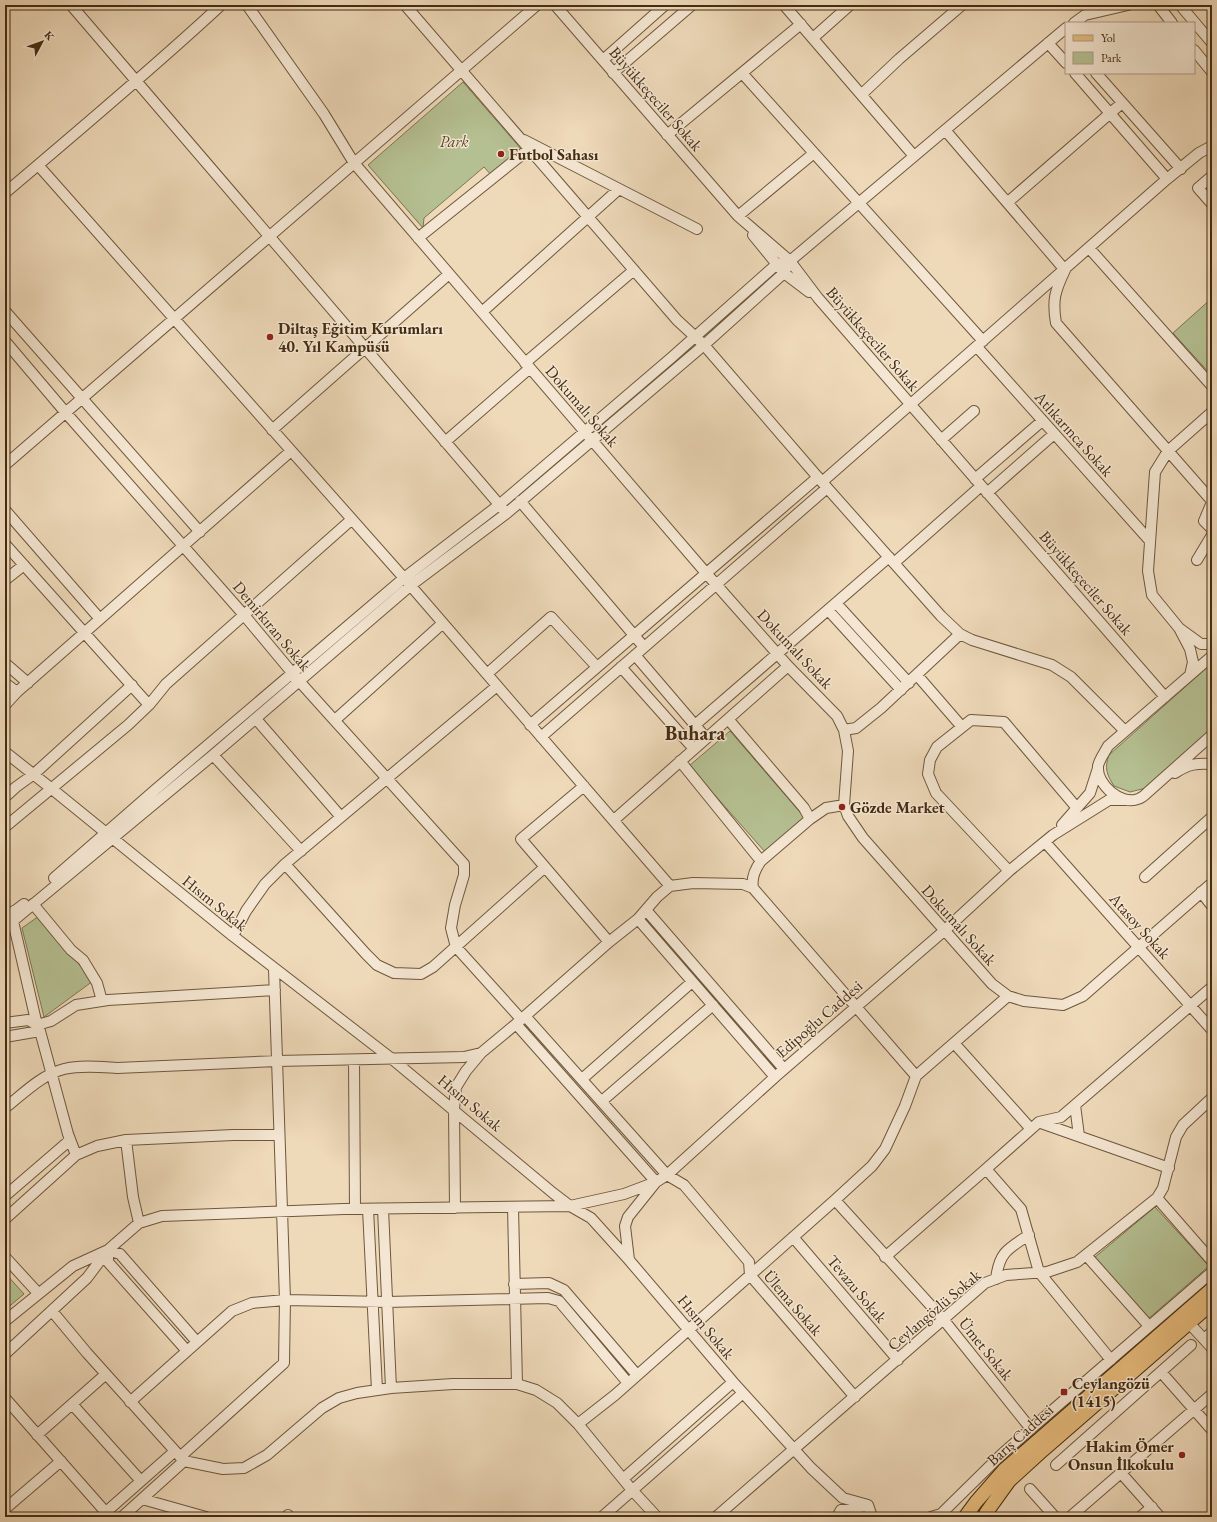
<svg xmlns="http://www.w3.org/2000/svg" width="1217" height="1522" viewBox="0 0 1217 1522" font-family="'EB Garamond',serif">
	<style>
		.green { fill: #b5c092; stroke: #7c7652 }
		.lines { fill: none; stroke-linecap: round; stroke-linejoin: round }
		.minor-casing { stroke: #6e573c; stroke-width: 12 }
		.major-casing { stroke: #442c12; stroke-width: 15 }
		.minor { stroke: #f4e6d2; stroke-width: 10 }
		.major { stroke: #e7bc7c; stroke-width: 13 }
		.poi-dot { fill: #8f2418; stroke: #f4e6d2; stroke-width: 1.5 }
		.labels { text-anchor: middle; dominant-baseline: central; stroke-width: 3; stroke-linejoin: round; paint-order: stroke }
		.street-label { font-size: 16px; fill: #442c12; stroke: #f4e6d2 }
		.park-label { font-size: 16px; font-style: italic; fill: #5b4a2c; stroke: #f4e6d2 }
		.poi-label { font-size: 16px; font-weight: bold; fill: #442c12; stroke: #f4e6d2; text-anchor: start }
		.district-label { font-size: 20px; font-weight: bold; fill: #442c12; stroke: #f4e6d2 }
	</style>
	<rect width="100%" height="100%" fill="#eed9b9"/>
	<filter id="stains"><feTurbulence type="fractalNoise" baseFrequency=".005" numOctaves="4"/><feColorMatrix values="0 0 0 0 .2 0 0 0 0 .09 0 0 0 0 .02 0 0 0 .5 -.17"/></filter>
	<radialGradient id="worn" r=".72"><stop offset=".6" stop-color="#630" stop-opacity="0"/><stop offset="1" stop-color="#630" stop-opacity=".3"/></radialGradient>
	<path class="green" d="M463,82L522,150L492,176L484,167L424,218L423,228L368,165Z
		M1212,298V376L1173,333Z
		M1212,663V729L1146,788L1130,792L1114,786C1107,775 1104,768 1109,755Z
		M730,731L805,818L766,853L689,766Z
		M39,916L93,981L44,1017L22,928Z
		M1155,1207L1209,1266L1148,1319L1094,1258Z
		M5,1273L24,1294L5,1310Z"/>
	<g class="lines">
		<defs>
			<path id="minor" d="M71,5L503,509
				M247,5L324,114L354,163L706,573L788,666L837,716L844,730L848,751L844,805L848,816L863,838L992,984L1008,996L1024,1001L1063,1005L1083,996L1212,883
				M405,5L677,320L704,345L822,482L941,616L960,634L972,640L1052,665L1071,677L1125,731
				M555,5L738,216L790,261L818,298L1165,697
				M784,5L914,156
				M1158,5L1172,23
				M1180,5L1212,43
				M1074,23L1085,15L1128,5
				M813,38L850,5
				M1048,43L1066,63
				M1194,50L1212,72
				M603,60L665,5
				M613,73L692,5
				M742,73L983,341
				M1075,73L1167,179
				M1096,73L1181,169
				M862,94L899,59L962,5
				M945,130L1065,270C1055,291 1052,300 1056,323L1212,501
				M667,135L801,24
				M524,140L697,229
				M38,165L404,578L670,886
				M1212,176L1198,188L1212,204
				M5,193C78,131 151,70 221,5
				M1008,202L1122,103
				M738,216L814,153
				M753,235L784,273L809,292
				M418,238L529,149
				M1089,248L1212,386
				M5,311L200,532
				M482,312L619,189
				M5,341L66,413L244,615L299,681L464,864V875L455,905L451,928L456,947L521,1019
				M977,347L1150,541
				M525,363L634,270
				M272,430L449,274
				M941,440L974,411
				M445,442L530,368
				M5,465L537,5
				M975,479L1042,421
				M822,482L1167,179L1199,153L1212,146
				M987,493L1054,434
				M520,501L644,647
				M1212,502L1204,521L1212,529
				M5,510L100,619
				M5,544L149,705
				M1197,560L1212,535
				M894,563L981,486
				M5,580L24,565
				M836,603L909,683
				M828,610L901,690
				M1179,628L1152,595L1148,571L1155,472L1168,451L1212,412
				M635,655L706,738
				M1212,656L1108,746C1105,752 1099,760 1098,766C1096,784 1121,806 1138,799C1142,798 1145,795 1148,792L1212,735
				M5,663L28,683
				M621,667L694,749
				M487,674L551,617L597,667
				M917,675L962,727
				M1190,675L1193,662L1190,649L1179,628L1201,644H1212
				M5,683L17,692
				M5,705L17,692L291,451
				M256,719L341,817
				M728,719L804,808L810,819
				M335,720L443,623
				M530,725L818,477
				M695,725L889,557
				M844,730L856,728L881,708L960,634
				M541,737L827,488
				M5,752L52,789L233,936L392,1059L553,1193L570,1206L591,1218L629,1260L733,1382L811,1468L843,1498L868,1505L872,1517
				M213,755L301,851
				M680,761L761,861C755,869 751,877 753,888
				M1175,773C1188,764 1197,763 1212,764
				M584,786L521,839L609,942
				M5,797L16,787L34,774L132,685
				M614,820L788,666
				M1062,825L1090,793L1098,768
				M5,827L128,725L149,705L166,684L351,520
				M1045,842L1212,1030
				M761,861L810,819L826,808L844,805
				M285,864L366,954L377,965L394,973L421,974L433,967L545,867
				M1009,871L936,793L928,774L930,760L937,747L971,720L1004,722L1077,808
				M1145,877L1212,817
				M54,878L155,790L404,578L499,505L671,358L777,264L790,261
				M1201,892L1212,906
				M33,904L71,950L83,960L97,983L102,1001
				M646,910L784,1069
				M5,916L16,910L24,904
				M638,919L775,1077
				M13,921L37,1025L40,1031L68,1134L76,1155
				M5,923L13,921L213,755L410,586L507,513L704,345L784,273L790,261L1066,28
				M233,936L246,911L265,884L285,864L497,686
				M525,1016L667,1175L684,1185L749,1262L750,1275L855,1397
				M5,1023L28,1020L37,1025L51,1021L76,1005L108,1000L275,990
				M516,1024L656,1182L628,1217L625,1226L629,1260
				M5,1037L40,1031
				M954,1043L1031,1129
				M354,1060L355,1209
				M582,1079L692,982
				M602,1101L713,1005
				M1075,1105L1079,1136
				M5,1108C23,1094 41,1075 64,1069C81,1065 100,1067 117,1068L277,1061L464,1057L481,1053L516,1024L609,942L638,919L657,897L670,886L693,883L743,884L753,888L916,1076
				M1041,1123L1169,1168
				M126,1140L133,1197L139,1223
				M986,1169L1039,1122L1061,1117L1212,987
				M5,1196L70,1140
				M1157,1198L1212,1261
				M835,1200L943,1319L1031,1429
				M513,1207L517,1384
				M455,1208L454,1109L456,1087L466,1071L481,1053
				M368,1209L377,1390
				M383,1209L391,1388
				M5,1219L76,1155L97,1146L126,1140L233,1135H279
				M793,1237L898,1360
				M108,1250V1262L187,1351
				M1086,1255L1149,1326
				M5,1257L38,1293
				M885,1257L986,1169L1021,1209L1039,1272L1111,1360
				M996,1279C999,1253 1007,1249 1029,1235
				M514,1284L549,1283L564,1290L637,1375
				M52,1311L87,1353L184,1461L223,1469L244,1468L267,1455L322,1408L339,1398L357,1393L391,1388L453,1384H517L536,1390L557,1403L578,1424L632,1490L657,1517
				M5,1321L73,1266L108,1250L120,1254L197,1342
				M1189,1323L1212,1348
				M1204,1339L1212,1332
				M5,1354L87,1278L108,1250L139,1223L162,1216L344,1209L570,1206L624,1194L656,1182L667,1175L775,1077L945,930L1009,871L1053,835L1109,800H1127
				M1161,1372L1212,1430
				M5,1398L110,1517
				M130,1402L232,1311L252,1303L285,1300L387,1302L548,1298L559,1301L628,1383
				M72,1404L141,1481
				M578,1424L615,1395L835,1200L872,1166L885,1149L905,1106L916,1076L1008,996
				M37,1435L106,1374
				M180,1457L284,1363L285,1300L274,969
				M1056,1465L1191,1345
				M1121,1473L1160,1517
				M623,1479L733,1382
				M1030,1489L1055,1517
				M142,1499L206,1517
				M5,1509L61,1461
				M106,1512L175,1451
				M122,1517L184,1461
				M286,1517L288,1515
				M602,1517L743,1393
				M716,1517L985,1283L1006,1275L1047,1272L1077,1262L1157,1198L1163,1188L1176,1137L1183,1125L1212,1098
				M837,1517L841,1510L866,1506
				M931,1517L941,1514L1003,1453L1212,1272
				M1070,1517L1212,1394
				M1140,1517L1152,1507"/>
			<path id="major" d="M965,1517L976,1502L1004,1470L1212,1289
				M986,1517V1513L1009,1481L1043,1450L1212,1303"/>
		</defs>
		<use href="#minor" class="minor-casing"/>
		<use href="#major" class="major-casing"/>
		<use href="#minor" class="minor"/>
		<use href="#major" class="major"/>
	</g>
	<g class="poi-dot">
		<circle cx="501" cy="154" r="4"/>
		<circle cx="270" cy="337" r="4"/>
		<circle cx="842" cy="807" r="4"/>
		<rect x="1060" y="1388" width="8" height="8" rx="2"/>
		<circle cx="1182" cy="1455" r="4"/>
	</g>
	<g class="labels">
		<g class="street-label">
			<text transform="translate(656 99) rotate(49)">Büyükkeçeciler Sokak</text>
			<text transform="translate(873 339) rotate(49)">Büyükkeçeciler Sokak</text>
			<text transform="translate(582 406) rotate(49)">Dokumalı Sokak</text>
			<text transform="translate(1074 434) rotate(48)">Atlıkarınca Sokak</text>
			<text transform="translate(1086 583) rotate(49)">Büyükkeçeciler Sokak</text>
			<text transform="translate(272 626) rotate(50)">Demirkıran Sokak</text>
			<text transform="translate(795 649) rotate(47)">Dokumalı Sokak</text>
			<text transform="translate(215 903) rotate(39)">Hısım Sokak</text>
			<text transform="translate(959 925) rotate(48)">Dokumalı Sokak</text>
			<text transform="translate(1140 926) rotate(48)">Atasoy Sokak</text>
			<text transform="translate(819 1019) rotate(-41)">Edipoğlu Caddesi</text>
			<text transform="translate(470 1103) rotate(40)">Hısım Sokak</text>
			<text transform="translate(857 1289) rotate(50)">Tevazu Sokak</text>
			<text transform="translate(793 1303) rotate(49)">Ülema Sokak</text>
			<text transform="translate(934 1310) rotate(-40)">Ceylangözlü Sokak</text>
			<text transform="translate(706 1327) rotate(50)">Hısım Sokak</text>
			<text transform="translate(986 1349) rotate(51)">Ümet Sokak</text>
			<text transform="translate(1020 1435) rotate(-42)">Barış Caddesi</text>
		</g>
		<g class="park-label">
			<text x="454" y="141">Park</text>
		</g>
		<g class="poi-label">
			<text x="509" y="154">Futbol Sahası</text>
			<text x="278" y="328">Diltaş Eğitim Kurumları<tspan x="278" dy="18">40. Yıl Kampüsü</tspan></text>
			<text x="850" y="807">Gözde Market</text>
			<text x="1072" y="1383">Ceylangözü<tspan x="1072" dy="18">(1415)</tspan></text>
			<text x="1174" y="1446" text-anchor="end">Hakim Ömer<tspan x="1174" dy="18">Onsun İlkokulu</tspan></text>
		</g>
		<g class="district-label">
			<text x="695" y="733">Buhara</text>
		</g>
	</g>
	<rect width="1217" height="1522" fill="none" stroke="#eed9b9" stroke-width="20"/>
	<rect x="6" y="6" width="1205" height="1510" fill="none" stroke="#442c12" stroke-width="2"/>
	<rect x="10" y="10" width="1197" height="1502" fill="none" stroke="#442c12"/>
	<rect x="1065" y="22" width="130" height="52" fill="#f4e6d2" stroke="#ae9c85"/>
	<rect x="1073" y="35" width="20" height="6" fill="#e7bc7c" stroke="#ae9c85"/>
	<text x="1101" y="42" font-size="12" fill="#442c12">Yol</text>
	<rect x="1073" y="52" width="20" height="12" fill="#b5c092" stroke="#ae9c85"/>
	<text x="1101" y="62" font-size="12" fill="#442c12">Park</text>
	<g transform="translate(42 42) rotate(49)" stroke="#f4e6d2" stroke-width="3" paint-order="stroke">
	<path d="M0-3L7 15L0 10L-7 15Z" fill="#442c12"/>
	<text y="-6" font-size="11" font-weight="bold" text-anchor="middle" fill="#442c12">K</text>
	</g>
	<rect width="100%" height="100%" filter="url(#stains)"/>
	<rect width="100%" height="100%" fill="url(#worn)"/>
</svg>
